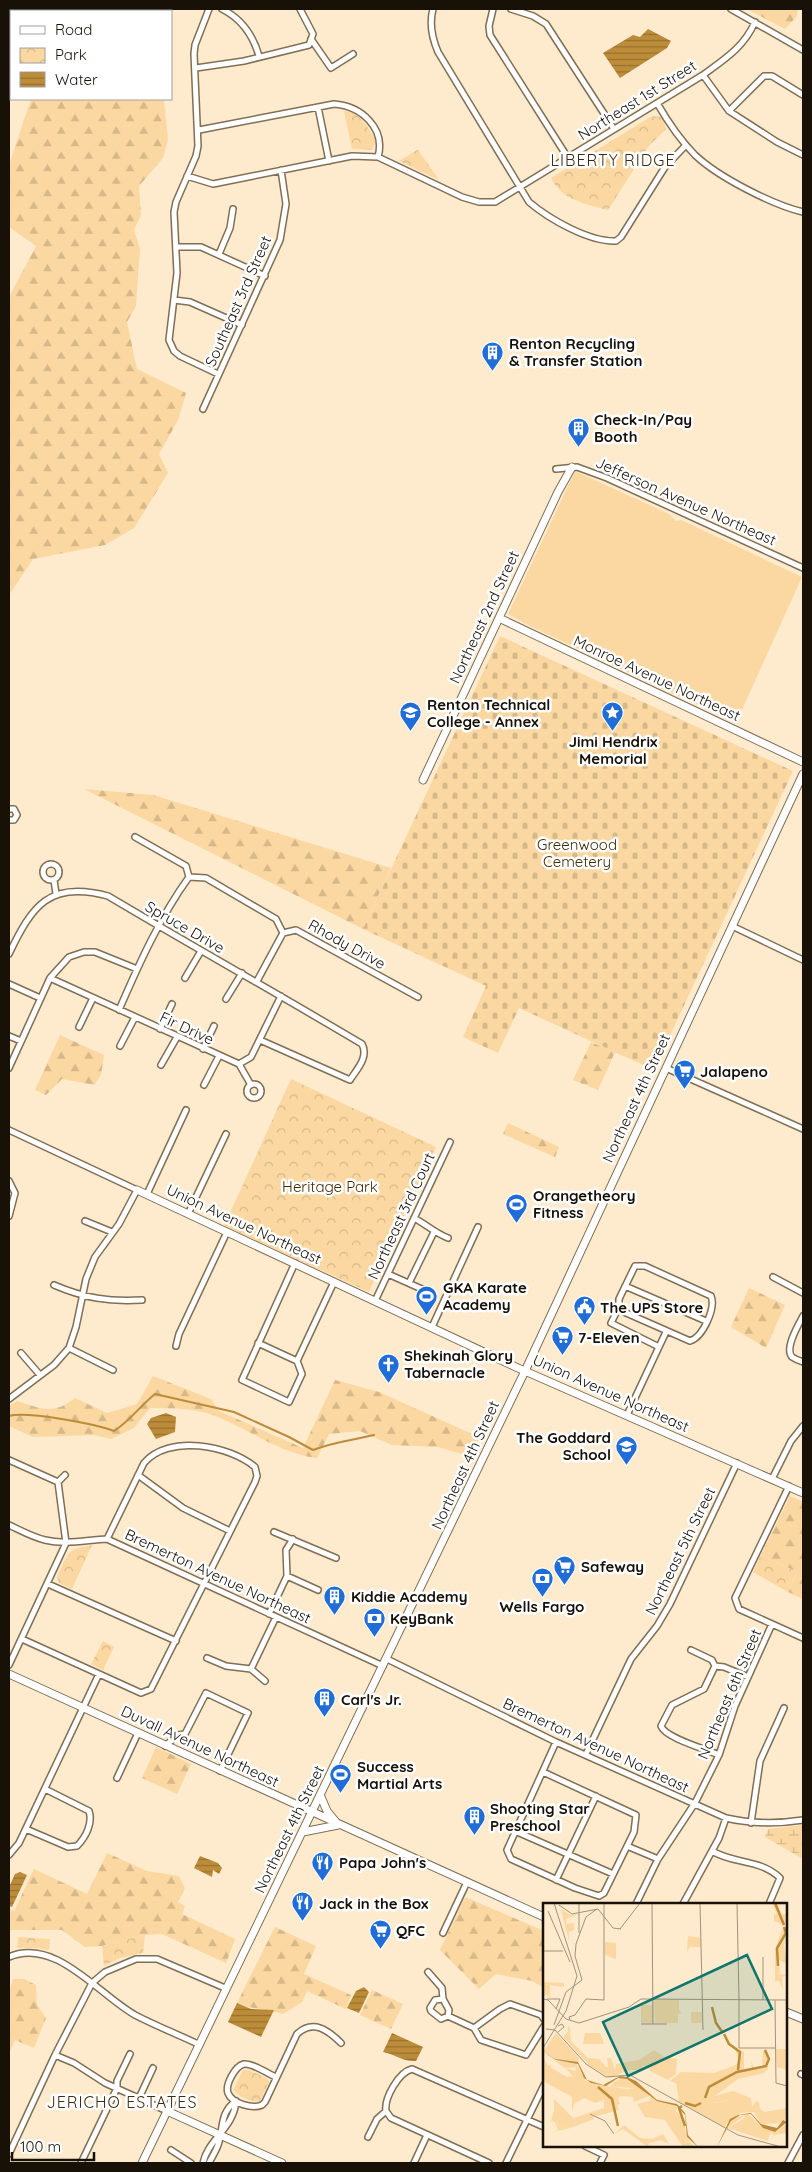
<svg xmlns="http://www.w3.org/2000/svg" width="812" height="2172" viewBox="0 0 812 2172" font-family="Quicksand,sans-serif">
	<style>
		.grass { fill: #fbd8a1 }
		.forest { fill: url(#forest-firs) }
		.wetland { fill: url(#wetland-marsh) }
		.cemetery { fill: url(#cemetery-stones) }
		.park { fill: url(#park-crowns) }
		.water { fill: url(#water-rules) }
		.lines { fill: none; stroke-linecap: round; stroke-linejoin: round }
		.stream { stroke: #bc8c39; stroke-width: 2 }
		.street-casing { stroke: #806f54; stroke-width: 8 }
		.secondary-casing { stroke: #806f54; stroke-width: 9 }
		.primary-casing { stroke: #806f54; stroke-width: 10 }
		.street { stroke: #fff; stroke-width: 5 }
		.secondary { stroke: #fff; stroke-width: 7 }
		.primary { stroke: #fff; stroke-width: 8 }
		.labels { text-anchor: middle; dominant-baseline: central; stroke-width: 5; stroke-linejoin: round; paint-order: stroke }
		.street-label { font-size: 15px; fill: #171107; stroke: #fff }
		.poi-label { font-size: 15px; font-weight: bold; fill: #171107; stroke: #fff; text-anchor: start }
		.park-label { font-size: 15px; fill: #402c07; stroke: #fff }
		.neighbourhood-label { font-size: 16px; letter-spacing: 1px; fill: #3d2d14; stroke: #fff }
		.inset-river { fill: none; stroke: #bc8c39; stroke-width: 2.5 }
		.inset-road { fill: none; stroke: #a2937d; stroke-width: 1 }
		.view { fill: #0f766e; fill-opacity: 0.15; stroke: #0f766e; stroke-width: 2.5 }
		.inset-edge { fill: none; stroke: #171107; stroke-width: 2.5 }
	</style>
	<defs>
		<pattern id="forest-firs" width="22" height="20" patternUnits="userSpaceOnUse" patternTransform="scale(1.25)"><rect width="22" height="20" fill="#fbd8a1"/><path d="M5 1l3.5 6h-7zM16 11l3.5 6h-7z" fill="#d6b889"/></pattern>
		<pattern id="wetland-marsh" width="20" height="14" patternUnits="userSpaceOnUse" patternTransform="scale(1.25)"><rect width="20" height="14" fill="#fbd8a1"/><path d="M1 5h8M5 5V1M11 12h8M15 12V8" fill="none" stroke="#d6b889"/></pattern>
		<pattern id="cemetery-stones" width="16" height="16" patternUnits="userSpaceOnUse" patternTransform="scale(1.25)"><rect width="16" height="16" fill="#fbd8a1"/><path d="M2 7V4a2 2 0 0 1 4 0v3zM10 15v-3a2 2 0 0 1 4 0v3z" fill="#d6b889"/></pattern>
		<pattern id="park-crowns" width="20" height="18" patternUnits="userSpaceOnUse" patternTransform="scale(1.25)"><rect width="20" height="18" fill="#fbd8a1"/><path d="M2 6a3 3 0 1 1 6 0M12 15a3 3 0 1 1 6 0" fill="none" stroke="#d6b889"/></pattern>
		<pattern id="water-rules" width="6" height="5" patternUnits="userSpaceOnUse" patternTransform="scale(1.25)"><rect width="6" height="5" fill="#bc8c39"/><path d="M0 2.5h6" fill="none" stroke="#98712e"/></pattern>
	</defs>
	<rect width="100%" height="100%" fill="#feeacc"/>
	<path class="grass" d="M575,471L669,514L676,521L681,520L802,577L736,723L530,626L508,614Z"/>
	<path class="forest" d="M46,9H170L169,11H44Z
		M747,9H798L797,16L785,29Z
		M31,99H164L168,140L163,158L139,186L141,215L134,230L140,249L136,306L127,322L137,369L186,393L178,420L159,454L168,473L134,528L105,545L33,559L9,595V297L36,246L9,227V165Z
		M84,789L153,795L391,868L363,929Z
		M60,1035L104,1055L101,1075L94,1085L62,1079L46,1095L35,1090Z
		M591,1042L615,1052L598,1090L573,1080Z
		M508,1123L559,1147L555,1157L503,1134Z
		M749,1288L785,1305L766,1348L731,1327Z
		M153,1376L211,1399L219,1411L303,1448L335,1380L379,1392L481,1438L472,1457L438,1447L392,1445L360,1431L329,1434L317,1458C282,1454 251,1431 218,1417C197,1408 173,1408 150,1408L134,1428L111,1439L94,1435L33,1437L9,1426V1406L17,1401C41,1409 54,1415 75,1398L107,1413L137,1404Z
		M790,1496L803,1502V1599L788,1592L797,1572L761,1555Z
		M156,1747L191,1764L177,1794L142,1778Z
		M107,1853L147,1871L179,1876L185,1888L178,1902L185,1906L182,1914L235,1939L226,1963L162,1934L145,1935L102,1946L85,1947L62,1930H9V1909L14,1911L34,1869L87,1894Z
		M465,1897L544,1931V1988L532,1981L496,1974L479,1989L440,1950Z
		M275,1927L316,1946L304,1974L351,1995L346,2009L307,1991L302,2002L283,2014C267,2008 252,2010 237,2003Z
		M13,1979H24L36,1985L37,2005L46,2018L34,2048L15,2040L9,2053V1991Z
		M372,1990L403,2004L391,2029L360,2015Z"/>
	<path class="wetland" d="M803,1825V1859L765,1837L768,1829Z"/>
	<path class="cemetery" d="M500,636L793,771L654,1070L519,1008L498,1053L463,1037L486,986L363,929Z"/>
	<path class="park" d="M344,111C360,112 368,128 376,140L372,150L352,149Z
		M652,116L662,117L666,129L648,147L608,210C585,204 562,200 551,178Z
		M417,150H418L439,180L399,161Z
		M291,1079L436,1147L369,1292L224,1226Z
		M92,1545L72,1589L59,1583L57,1577C69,1553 64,1550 92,1545Z
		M761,1555L797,1572L788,1592L753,1572Z
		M103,1641L114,1647L103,1670L91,1664Z
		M145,1935L143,1953L120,1958L104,1966L102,1946Z
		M18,1937L50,1939L49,1950L35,1948H17Z
		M243,2070H249L268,2079L269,2082L260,2101C252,2103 239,2097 233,2090Z"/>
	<path class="water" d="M648,29L671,41L667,48L620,78L603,53L633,35L640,37Z
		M166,1413L176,1417L175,1432L156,1439L147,1424L151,1418Z
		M200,1856L218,1863L222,1868L219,1874L213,1870L212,1877L194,1868Z
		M20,1872L27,1875L12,1907L9,1906V1887L15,1874Z
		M364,1987L369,1992L359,2013L347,2008L356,1991Z
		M237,2003L251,2009L274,2010L261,2037L228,2022Z
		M392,2033L423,2047L416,2061C403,2062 395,2054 383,2052Z"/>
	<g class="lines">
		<path class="stream" d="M9,1416C27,1411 96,1424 114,1431C130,1421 140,1406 155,1394L234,1412L289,1437L313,1450C333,1442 353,1440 374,1435"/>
		<defs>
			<path id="street" d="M209,9L195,45L194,54L198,146L196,156L176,202L174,212L177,273L169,340L174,351L180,356L218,374
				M222,9C242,19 253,35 259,56
				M433,9C429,24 432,38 438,52L529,202C549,219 589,242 616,241L621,237L665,167L686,145
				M493,9L489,26L490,35L568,158
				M511,9L533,16L546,24L614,129
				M731,9L803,50
				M311,39L331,68L353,54
				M196,68L244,61L309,45L313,34L300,9
				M703,75L729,111L777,142L803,155
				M657,103C668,122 680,140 695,155C718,177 773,205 803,212
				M318,107L329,161
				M729,111L764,76H772L803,95
				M199,130L334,104C361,106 386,128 378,157
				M187,176L213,184L352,156L378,157L462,197L479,202H495L703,75C725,59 744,47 755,22
				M176,247H201L265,276
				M219,254L230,228L233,209
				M174,300L190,302L242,325
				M203,409L280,240L286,204L281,170
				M556,469L577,467L607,478L803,568
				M9,809H14L17,815L14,820H9
				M135,837L186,866L189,877L206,878L276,919L283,933L296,930L418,997
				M43 872a8 8 0 1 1 16 0a8 8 0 1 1-16 0Z
				M54,880L56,894
				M732,926L803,960
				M9,954C32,906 49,880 108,896C192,946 278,994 362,1044C369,1057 357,1069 350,1080L260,1040
				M50,978L239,1064
				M185,978L201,951
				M257,981L283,933
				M9,984L40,998
				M226,999L242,973
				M119,1010C139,964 160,917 189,877
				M79,1027L93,998
				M160,1029L172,1004
				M9,1036L21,1041
				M120,1046L135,1017
				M203,1049L214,1026
				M239,1064L251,1057L281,996
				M239,1064L251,1085
				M161,1065L177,1037
				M9,1068L50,978L69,957L84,952H95L137,969
				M666,1068L803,1129
				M247 1091a7 7 0 1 1 14 0a7 7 0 1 1-14 0Z
				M204,1085L219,1056
				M9,1130L137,1190L119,1224L95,1257L86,1279L76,1327L69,1348L54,1365L9,1399
				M9,1181L15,1193L9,1216
				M147,1194L186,1110
				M188,1214L226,1134
				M414,1218C427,1225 435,1233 448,1238
				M85,1221L112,1232
				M295,1263L242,1380L289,1402L302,1374L297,1361L334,1282
				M388,1274L424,1290
				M773,1277L803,1293
				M409,1283L434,1232
				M54,1285C84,1298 109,1302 142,1300
				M625,1286L706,1321
				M375,1301L450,1142
				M619,1307L624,1312L690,1341C703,1337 716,1308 711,1296L645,1266H635L619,1299V1307L611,1323L659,1347
				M803,1316C799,1324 784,1348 792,1357C795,1359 800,1361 803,1362
				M432,1327L478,1227
				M258,1343L297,1361
				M176,1346L179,1334L227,1232
				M69,1348L113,1370
				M21,1353L40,1375
				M627,1415L666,1332
				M9,1460L58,1482
				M138,1475L183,1508L230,1531
				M772,1479L791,1441L803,1426
				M789,1486L735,1598L739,1609L803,1638
				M9,1525C20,1530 32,1537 45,1540C65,1545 86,1540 107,1539L383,1666
				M274,1532L336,1558
				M287,1576L318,1590
				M48,1584L176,1641
				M269,1614L287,1576L286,1550L293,1539
				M22,1639L141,1693L151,1689L255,1482L257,1476L255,1467C229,1445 168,1434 144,1463L107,1539
				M691,1650L712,1660L715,1666L724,1667L748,1677
				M207,1658L226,1666L251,1669L265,1681
				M387,1659L556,1742L726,1818C752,1824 777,1824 803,1820
				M9,1665L66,1543L58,1482L65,1475
				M715,1666L704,1689L672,1705L661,1726C665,1738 706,1749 719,1755
				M251,1669L276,1617
				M165,1746L178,1735L185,1734L206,1693L248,1713L220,1771
				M586,1754L631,1659L657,1626L670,1604L737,1463
				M543,1772L636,1815L634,1832L604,1893L599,1896L575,1888L511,1859L507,1850L556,1742
				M117,1778L138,1733
				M751,1823L760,1761L784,1708
				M26,1829L68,1847L77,1846C86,1837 93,1823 89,1811L45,1789
				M515,1831L613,1874
				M627,1846L658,1859
				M712,1851C733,1864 761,1859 780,1878L769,1904
				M9,1855L19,1843L99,1674
				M556,1880L596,1796
				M636,1904L658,1859L695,1803L719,1755L735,1706L772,1624
				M683,1904L719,1838L726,1818
				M443,1933L467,1882
				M9,1957C55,1937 98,1994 135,2015C156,2026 177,2034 198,2044
				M428,1972L442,1988L443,1999L435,2000L430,2008L431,2011L441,2019L448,2016
				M443,1999L449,2010L448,2016L474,2028L481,2040L526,2055L544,2026
				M474,2028L500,2009L510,2004L541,2015L544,2019
				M55,2055L74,2063L105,2083L167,2111
				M801,2074L803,2075
				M276,2077C268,2074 253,2063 244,2064C235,2066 225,2085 228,2093C232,2104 253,2109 262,2105L265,2102L297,2034C313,2019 328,2030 341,2043
				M139,2098L153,2068
				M386,2111L391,2118L489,2163
				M368,2137L377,2119L386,2111C384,2098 399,2072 412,2069L544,2127
				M585,2146L604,2155L600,2163
				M171,2150L191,2163
				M9,2154L55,2055L92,1983L105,1972L136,1959H157L225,1988
				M81,2163L117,2088V2081L130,2054
				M203,2163C208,2139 234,2128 236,2101
				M209,2163C212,2157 216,2151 218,2145C224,2129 219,2113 236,2101
				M414,2163L427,2135
				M506,2163L544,2085
				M788,2163L803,2135"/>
			<path id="secondary" d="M499,618L803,762
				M423,780L558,492L572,467
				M137,1190L518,1368L803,1493
				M9,1674L544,1917
				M321,1797L327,1811L336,1822
				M303,1832L338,1825
				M786,2012L803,2019
				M167,2111L282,2163
				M142,2163L525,1371L803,774"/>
			<path id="primary" d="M25,11L26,9
				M9,28L11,26"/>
		</defs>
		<use href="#street" class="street-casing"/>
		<use href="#secondary" class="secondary-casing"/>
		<use href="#primary" class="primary-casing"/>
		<use href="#street" class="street"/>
		<use href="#secondary" class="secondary"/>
		<use href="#primary" class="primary"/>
	</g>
	<defs>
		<symbol id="building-pin" viewBox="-11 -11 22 30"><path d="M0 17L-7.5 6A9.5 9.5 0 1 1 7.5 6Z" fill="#206dd8" stroke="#fff"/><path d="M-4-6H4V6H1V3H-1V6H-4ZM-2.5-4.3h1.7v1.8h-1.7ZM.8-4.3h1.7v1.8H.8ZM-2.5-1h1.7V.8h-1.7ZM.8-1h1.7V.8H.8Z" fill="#fff"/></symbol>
		<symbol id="university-pin" viewBox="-11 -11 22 30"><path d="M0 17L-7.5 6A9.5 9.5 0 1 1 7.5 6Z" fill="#206dd8" stroke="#fff"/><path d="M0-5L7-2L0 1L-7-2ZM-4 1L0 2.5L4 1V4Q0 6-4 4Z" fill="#fff"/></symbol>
		<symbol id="sight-pin" viewBox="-11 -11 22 30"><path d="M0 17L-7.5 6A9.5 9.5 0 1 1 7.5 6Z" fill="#206dd8" stroke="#fff"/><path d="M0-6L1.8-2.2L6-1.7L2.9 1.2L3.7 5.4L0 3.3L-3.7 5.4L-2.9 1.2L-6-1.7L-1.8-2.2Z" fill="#fff"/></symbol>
		<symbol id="supermarket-pin" viewBox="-11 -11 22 30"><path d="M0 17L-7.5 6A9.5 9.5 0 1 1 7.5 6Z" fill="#206dd8" stroke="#fff"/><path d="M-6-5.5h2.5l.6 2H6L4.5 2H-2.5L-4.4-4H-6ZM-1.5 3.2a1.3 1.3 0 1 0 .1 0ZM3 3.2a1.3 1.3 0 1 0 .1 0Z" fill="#fff"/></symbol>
		<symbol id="stadium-pin" viewBox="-11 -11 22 30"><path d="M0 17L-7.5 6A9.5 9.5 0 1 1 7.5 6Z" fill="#206dd8" stroke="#fff"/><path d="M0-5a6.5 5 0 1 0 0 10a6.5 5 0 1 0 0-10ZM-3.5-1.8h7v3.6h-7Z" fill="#fff"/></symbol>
		<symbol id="civic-pin" viewBox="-11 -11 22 30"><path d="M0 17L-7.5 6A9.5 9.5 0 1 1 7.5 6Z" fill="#206dd8" stroke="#fff"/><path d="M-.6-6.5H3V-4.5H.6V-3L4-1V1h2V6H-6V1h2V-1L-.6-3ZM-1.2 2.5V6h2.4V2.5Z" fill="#fff"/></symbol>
		<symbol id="church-pin" viewBox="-11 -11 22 30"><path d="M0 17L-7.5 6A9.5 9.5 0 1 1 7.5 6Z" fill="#206dd8" stroke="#fff"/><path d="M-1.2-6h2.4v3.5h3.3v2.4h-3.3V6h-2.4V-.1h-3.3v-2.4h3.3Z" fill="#fff"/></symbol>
		<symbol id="school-pin" viewBox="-11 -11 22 30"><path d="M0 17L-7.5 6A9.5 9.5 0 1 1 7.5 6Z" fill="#206dd8" stroke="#fff"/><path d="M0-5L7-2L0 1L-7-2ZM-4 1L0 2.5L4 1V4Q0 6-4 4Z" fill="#fff"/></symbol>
		<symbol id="bank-pin" viewBox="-11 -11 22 30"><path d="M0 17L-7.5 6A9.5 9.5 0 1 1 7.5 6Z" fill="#206dd8" stroke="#fff"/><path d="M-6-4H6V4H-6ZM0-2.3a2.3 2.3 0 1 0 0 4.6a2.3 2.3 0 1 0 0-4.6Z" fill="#fff"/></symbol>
		<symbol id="restaurant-pin" viewBox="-11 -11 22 30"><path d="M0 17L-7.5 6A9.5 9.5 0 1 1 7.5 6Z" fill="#206dd8" stroke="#fff"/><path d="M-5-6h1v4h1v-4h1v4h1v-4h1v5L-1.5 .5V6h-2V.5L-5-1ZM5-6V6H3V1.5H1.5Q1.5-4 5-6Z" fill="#fff"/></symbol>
	</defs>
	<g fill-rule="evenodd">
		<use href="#building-pin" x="480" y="340" width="25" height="34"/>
		<use href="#building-pin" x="566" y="416" width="25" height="34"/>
		<use href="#university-pin" x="398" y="700" width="25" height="34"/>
		<use href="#sight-pin" x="600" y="700" width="25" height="34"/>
		<use href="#supermarket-pin" x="672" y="1058" width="25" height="34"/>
		<use href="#stadium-pin" x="504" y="1192" width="25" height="34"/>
		<use href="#stadium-pin" x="414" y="1284" width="25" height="34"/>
		<use href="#civic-pin" x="572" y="1294" width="25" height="34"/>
		<use href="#supermarket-pin" x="550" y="1324" width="25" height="34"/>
		<use href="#church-pin" x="376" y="1352" width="25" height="34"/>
		<use href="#school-pin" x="614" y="1434" width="25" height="34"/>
		<use href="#supermarket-pin" x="552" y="1554" width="25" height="34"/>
		<use href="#bank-pin" x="530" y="1566" width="25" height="34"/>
		<use href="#building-pin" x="322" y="1584" width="25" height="34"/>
		<use href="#bank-pin" x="362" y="1606" width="25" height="34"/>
		<use href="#building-pin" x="312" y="1686" width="25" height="34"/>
		<use href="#stadium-pin" x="328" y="1762" width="25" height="34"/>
		<use href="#building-pin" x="462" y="1804" width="25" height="34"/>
		<use href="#restaurant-pin" x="310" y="1850" width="25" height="34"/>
		<use href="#restaurant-pin" x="290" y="1890" width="25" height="34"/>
		<use href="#supermarket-pin" x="368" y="1918" width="25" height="34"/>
	</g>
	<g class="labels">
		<g class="street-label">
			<text transform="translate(637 100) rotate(-32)">Northeast 1st Street</text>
			<text transform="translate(238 301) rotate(-66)">Southeast 3rd Street</text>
			<text transform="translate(686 501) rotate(24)">Jefferson Avenue Northeast</text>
			<text transform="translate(484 617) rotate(-65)">Northeast 2nd Street</text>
			<text transform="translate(657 678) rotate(25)">Monroe Avenue Northeast</text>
			<text transform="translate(185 927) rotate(30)">Spruce Drive</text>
			<text transform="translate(347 944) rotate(29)">Rhody Drive</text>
			<text transform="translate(187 1028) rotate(25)">Fir Drive</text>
			<text transform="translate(636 1098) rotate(-65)">Northeast 4th Street</text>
			<text transform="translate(401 1216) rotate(-65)">Northeast 3rd Court</text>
			<text transform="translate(244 1224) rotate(25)">Union Avenue Northeast</text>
			<text transform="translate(611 1393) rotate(24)">Union Avenue Northeast</text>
			<text transform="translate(465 1465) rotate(-65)">Northeast 4th Street</text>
			<text transform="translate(680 1551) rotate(-64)">Northeast 5th Street</text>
			<text transform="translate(218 1576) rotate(25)">Bremerton Avenue Northeast</text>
			<text transform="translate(729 1694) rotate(-67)">Northeast 6th Street</text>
			<text transform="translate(596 1745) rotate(25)">Bremerton Avenue Northeast</text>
			<text transform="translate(200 1746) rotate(25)">Duvall Avenue Northeast</text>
			<text transform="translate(289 1829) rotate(-64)">Northeast 4th Street</text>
		</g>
		<g class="poi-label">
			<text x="509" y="343">Renton Recycling<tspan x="509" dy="17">&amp; Transfer Station</tspan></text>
			<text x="594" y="419">Check-In/Pay<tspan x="594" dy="17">Booth</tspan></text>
			<text x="427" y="704">Renton Technical<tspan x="427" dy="17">College - Annex</tspan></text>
			<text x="613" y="741" text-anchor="middle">Jimi Hendrix<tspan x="613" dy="17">Memorial</tspan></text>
			<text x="700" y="1071">Jalapeno</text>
			<text x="533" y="1195">Orangetheory<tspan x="533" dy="17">Fitness</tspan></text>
			<text x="443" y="1287">GKA Karate<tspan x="443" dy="17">Academy</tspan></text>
			<text x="600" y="1307">The UPS Store</text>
			<text x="578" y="1337">7-Eleven</text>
			<text x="404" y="1355">Shekinah Glory<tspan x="404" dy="17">Tabernacle</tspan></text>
			<text x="611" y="1437" text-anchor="end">The Goddard<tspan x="611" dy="17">School</tspan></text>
			<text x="581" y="1566">Safeway</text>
			<text x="351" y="1596">Kiddie Academy</text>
			<text x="542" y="1606" text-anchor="middle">Wells Fargo</text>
			<text x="390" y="1618">KeyBank</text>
			<text x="341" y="1699">Carl's Jr.</text>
			<text x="357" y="1766">Success<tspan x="357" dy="17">Martial Arts</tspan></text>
			<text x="490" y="1808">Shooting Star<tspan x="490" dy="17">Preschool</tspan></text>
			<text x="339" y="1862">Papa John's</text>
			<text x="319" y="1903">Jack in the Box</text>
			<text x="396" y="1930">QFC</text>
		</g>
		<g class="park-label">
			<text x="577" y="844">Greenwood<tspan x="577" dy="17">Cemetery</tspan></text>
			<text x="330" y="1186">Heritage Park</text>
		</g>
		<g class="neighbourhood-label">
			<text x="613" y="160">LIBERTY RIDGE</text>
			<text x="122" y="2102">JERICHO ESTATES</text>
		</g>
	</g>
	<g transform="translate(543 1903)">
		<rect width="244" height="244" fill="#feeacc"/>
		<path d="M0,79L21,80V84L7,82V95L3,91L0,95ZM98,102H110V120H98ZM133,179L161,191L171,200L187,197L197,210L181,224L136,199ZM74,202L76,207L50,214L51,216L27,225L10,229L15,227L12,219L7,218L13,217L18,226L31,221L32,215ZM203,214L227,228L225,238L185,225Z" fill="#fbd8a1"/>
		<path d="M229,0H234L239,11H244L242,23L231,18V11H234ZM18,6L27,12L36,11L23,16V21L31,20V27L26,29V38ZM240,24H244L241,43L244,61L236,57L237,70L234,71L244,72L239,74L240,87L236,78H232V47ZM25,123L27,125L28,138L45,155L56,156L63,164H65L64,155H68L72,167L73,161L96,157L111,147L121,154L134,156L133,171L125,177L107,168V164L100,163L99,167H86L66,175L46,162L20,134L25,129ZM183,132L187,140L201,149V168L209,167L208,158L211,166L219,164L220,147L223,146L225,166L221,170L195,176L172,193L190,188L208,195L209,204L213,198L216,199L217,206L222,209L244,205V215L238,220L218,221L211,209L197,210L187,197L169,200L161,191L127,178L138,169L171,170L193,162L196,158L192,146L184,141ZM0,150L12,158L33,160L42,177L50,181L84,186L93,185L91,178L107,193L91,199L90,194L78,193L75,195L77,201L32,215L31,221L18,226L13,217L8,218L11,208L13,216L26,211L30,215L61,205V197L52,200L41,195L31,201L29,209V194L0,178V154L5,163L9,162L7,164L24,174L30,173L22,165L32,168L33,164L22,165ZM108,194L135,204L130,212L133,208L138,213L135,206L140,216L144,235L151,244H140L122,217L102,214L94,201L106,198ZM205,211L220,225L232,229L244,221V230L230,232L228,229L224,238L226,228L215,230L206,223L201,213L184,225L191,215ZM81,222L97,235L109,236L120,231L126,241L117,237L106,240L105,244L80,226L71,231Z" fill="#fbd8a1"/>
		<path d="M111,97H136V107L139,110L135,111V120H112ZM42,130H57L61,141H40Z" fill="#fbd8a1"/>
		<path d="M145,33L158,35V44H147L144,49ZM62,39L73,40V56L62,52ZM148,109H159V120H148ZM13,130L36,155L35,159L11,156L0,149ZM233,146H244V167L234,164ZM77,175L91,178L99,186L67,183ZM11,196L26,211L11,217Z" fill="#fbd8a1"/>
		<path d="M0,149L12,156L35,159L44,177L60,182L77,173L84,174L93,178L114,197L134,201L142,210L145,232L155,244L144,234L142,212L134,203L114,198L84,176L75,175L63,183L48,180L41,175L35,161L13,157ZM208,210L218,221L234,225L240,217L244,219L232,229L220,225L208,211L197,212L188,218L174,244L187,216L195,212Z" fill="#bc8c39"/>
		<path class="inset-river" d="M232,0L241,22M235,63L234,45L243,30L241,24M169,104L173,120L180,130M181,131L186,141L197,149L195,167M55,184L69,196L75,223M162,195L166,184L194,169L223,163L226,156L222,147M142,200L152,203L158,200M139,203L136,205L142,223"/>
		<path class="inset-road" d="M109,0L110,121M157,0L160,127M194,0L196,96M16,2L29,11L55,6L70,25L78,26M5,8L27,59M77,26L97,0M36,30V0M0,48H20M220,54V97M0,96L5,97L23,116L36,120L86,104L98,96L244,97M4,96H17L13,106M196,96V145H233M232,97L233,180L244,183M27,117L26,114L32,112L43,96L61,97V0M98,121H124M11,122L23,89L39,77L32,53L33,41L43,14L54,6M3,126L12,127L43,161L63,174L87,172L195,232M15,129L21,124L19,121L15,123M0,145L23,108L34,73L11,0M47,211L62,218L71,231M195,232L238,244"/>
		<path class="view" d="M204,52L229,106L85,173L60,119Z"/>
		<rect width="244" height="244" class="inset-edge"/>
	</g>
	<rect width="812" height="2172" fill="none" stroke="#171107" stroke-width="20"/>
	<rect x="10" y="10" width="162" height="90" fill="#ffffff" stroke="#a2a09c"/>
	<rect x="20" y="26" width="25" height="8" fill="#ffffff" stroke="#a2a09c"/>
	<text x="55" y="35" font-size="15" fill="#171107">Road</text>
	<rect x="20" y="48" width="25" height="15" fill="url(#park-crowns)" stroke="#a2a09c"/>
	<text x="55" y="60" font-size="15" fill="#171107">Park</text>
	<rect x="20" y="72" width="25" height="15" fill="url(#water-rules)" stroke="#a2a09c"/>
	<text x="55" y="85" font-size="15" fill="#171107">Water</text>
	<path d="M12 2152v8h82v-8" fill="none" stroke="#171107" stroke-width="2.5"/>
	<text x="20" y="2152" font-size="15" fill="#171107" stroke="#ffffff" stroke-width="4" paint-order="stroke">100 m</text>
</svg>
